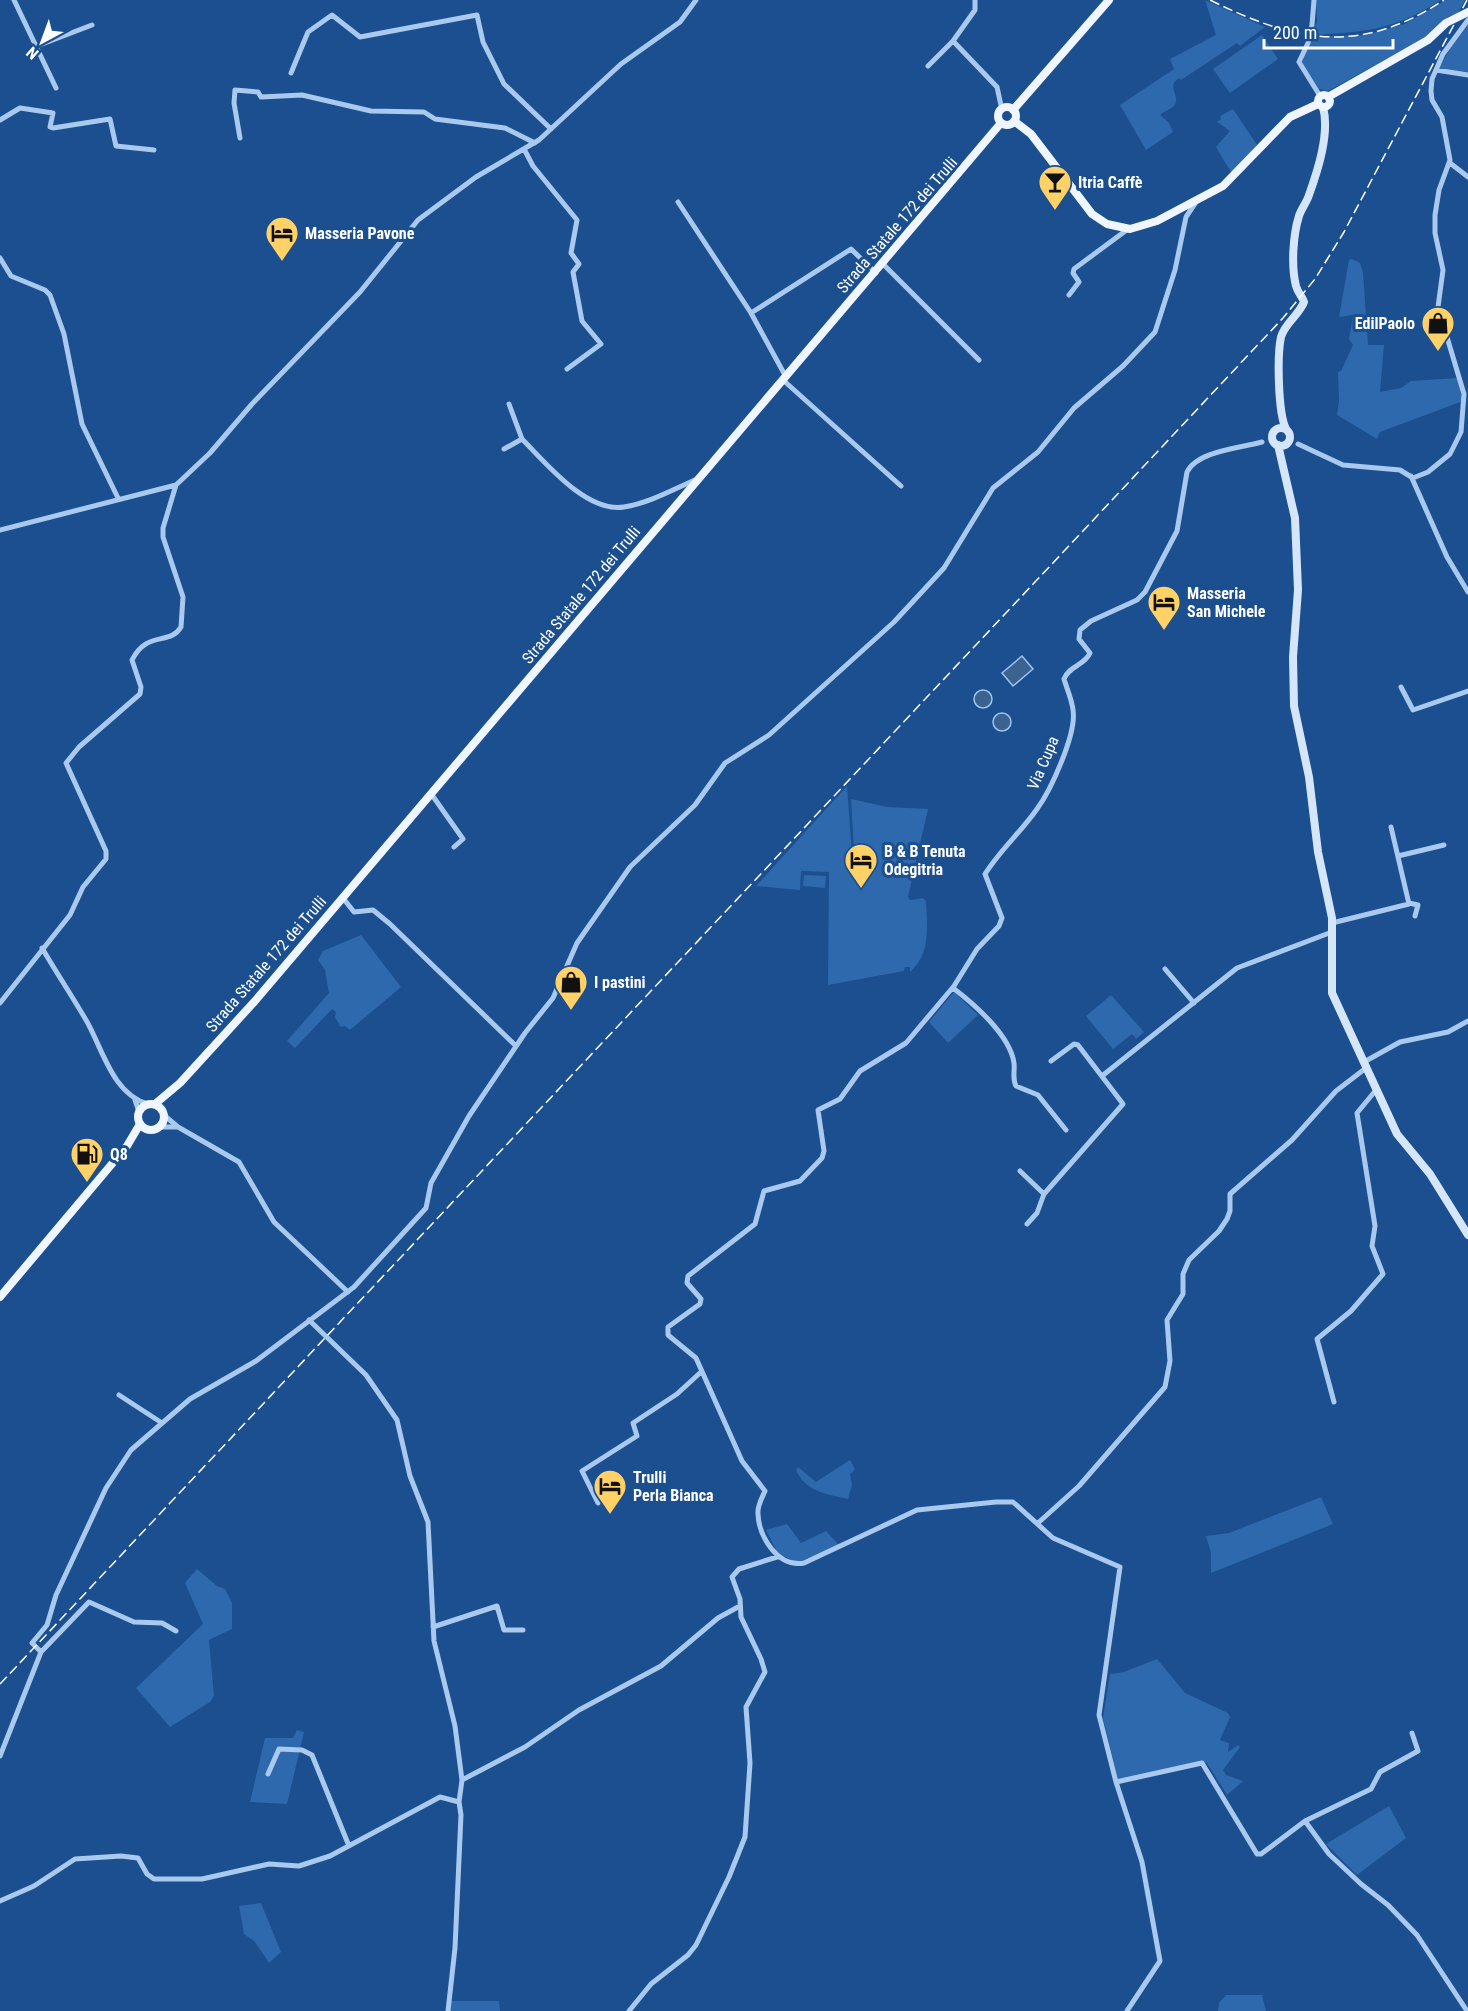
<svg xmlns="http://www.w3.org/2000/svg" width="1468" height="2011" viewBox="0 0 1468 2011" font-family="'Roboto Condensed',sans-serif">
	<style>
		.green { fill: #2e69ad }
		.water { fill: #3c6290; stroke: #9cc4f0; stroke-width: 1.5 }
		.lines { fill: none; stroke-linecap: round; stroke-linejoin: round }
		.street { stroke: #a9c9ee; stroke-width: 5 }
		.secondary { stroke: #d6e6fa; stroke-width: 8 }
		.primary { stroke: #f0f6ff; stroke-width: 8 }
		.rail { stroke: #fff; stroke-width: 1.5; stroke-dasharray: 10 4.5; stroke-linecap: butt }
		.labels { text-anchor: middle; dominant-baseline: central; stroke-width: 6; stroke-linejoin: round; paint-order: stroke }
		.poi-label { font-size: 16px; font-weight: bold; fill: #fff; stroke: #1b4f8f; text-anchor: start }
		.street-label { font-size: 16px; fill: #fff; stroke: #1b4f8f }
	</style>
	<rect width="100%" height="100%" fill="#1b4f8f"/>
	<path class="green" d="M1205,0L1265,27L1240,46L1237,43L1181,80L1179,78C1165,87 1182,96 1174,106C1171,109 1163,112 1160,115L1169,123L1173,132L1146,150L1120,105L1174,69L1170,59L1216,35Z
		M1316,0H1441C1395,30 1366,32 1312,35L1317,22Z
		M1446,0H1465L1457,15L1449,16L1426,37L1328,91L1319,89L1302,63L1312,37L1366,35L1405,24Z
		M1468,25V74L1438,70L1451,47Z
		M1262,35L1278,59L1230,93L1213,69Z
		M1233,109L1257,145L1232,174L1216,147L1230,131L1217,122L1221,119L1220,116Z
		M1352,259L1360,263L1363,273L1368,345H1384L1380,392L1401,388L1411,381L1457,378L1463,401L1380,432L1377,439L1337,415L1339,401L1338,372L1341,371L1353,345L1349,339L1353,315L1339,317L1349,260Z
		M847,786L852,854L854,853L851,799L887,807L928,809L908,897L910,900L923,898L926,901C927,927 931,954 910,972V967H905L904,971L828,985L829,872L801,871L800,890L756,886Z
		M804,875L826,876L825,888L803,886Z
		M361,935L401,987L350,1030L345,1026L341,1027L335,1018L336,1012L332,1009L295,1048L287,1041L329,993L325,970L318,960L323,951Z
		M954,992L978,1015L948,1043L929,1022Z
		M1111,995L1144,1032L1136,1039L1132,1034L1113,1049L1086,1016Z
		M850,1460L855,1469L850,1474L852,1485L848,1499C826,1494 806,1492 796,1470L798,1467L816,1482Z
		M1321,1497L1333,1524L1211,1573V1553L1206,1536L1229,1533Z
		M787,1524L801,1543L826,1531L839,1545L796,1563L777,1552L766,1530Z
		M197,1569L217,1586L225,1589L232,1603V1629L209,1640L214,1696L210,1702L170,1727L136,1688L203,1624L185,1583Z
		M1157,1659L1185,1693L1228,1713L1230,1717L1220,1740L1229,1743L1228,1752L1238,1745L1240,1747L1223,1770L1226,1775L1243,1781L1227,1795L1207,1763L1118,1780L1103,1718L1110,1674L1124,1672Z
		M297,1730L304,1732L287,1804L250,1802L265,1738H293Z
		M1389,1806L1406,1838L1357,1875L1326,1844Z
		M261,1903L281,1952L269,1963L255,1942L244,1934L239,1906Z
		M1226,1995H1262L1266,2011H1218L1219,2003Z
		M451,2001H499L500,2011H449Z"/>
	<path class="water" d="M1022,656L1033,669L1013,686L1002,673Z
		M974 699a9 9 0 1 1 18 0a9 9 0 1 1-18 0Z
		M993 722a9 9 0 1 1 18 0a9 9 0 1 1-18 0Z"/>
	<g class="lines">
		<path class="street" d="M14,0L56,88
			M975,0V10L953,41L997,87L1002,110
			M1314,0L1312,25L1308,43L1299,62L1320,96
			M37,46L92,25
			M928,66L953,41
			M1436,70L1468,75
			M291,73L308,32L332,15L360,37L477,15L483,42L504,84L551,129
			M0,120L20,108L53,113L50,127L53,128L110,119L116,146L154,150
			M240,138L234,103L235,90L258,92L261,97L302,95L371,111L424,112L435,119L505,128L535,143
			M524,149L533,166L577,220L571,253L579,264L573,272L582,321L601,344L567,369
			M1450,163L1468,177
			M678,202L751,313L786,377
			M0,258L11,276L45,290L50,295L64,334L82,424L118,498
			M883,264L979,360
			M1069,295L1079,282L1073,273L1074,269L1128,229
			M751,313L851,249L876,273
			M783,380L901,486
			M509,404L522,439
			M1298,444L1343,465L1400,470L1413,478L1428,472L1450,454L1461,432L1464,394L1438,307L1443,270L1435,233V215L1439,190L1450,160L1442,117L1432,100L1431,91L1432,79L1443,54L1468,20
			M504,449L522,439C545,462 586,513 624,507C649,503 672,490 695,480
			M1411,476L1447,557L1468,592
			M0,530L176,485L210,453L252,404L360,292L418,220L476,177L539,140L621,64L680,22L696,0
			M1401,687L1413,710L1468,691
			M432,795L463,839L454,847
			M1398,856L1444,845
			M343,898L354,912L373,910L390,924L516,1046
			M1409,903L1418,905L1415,916
			M1332,923L1409,904L1391,827
			M42,948C56,972 72,996 86,1020C102,1047 112,1094 148,1104
			M1165,969L1194,1003
			M953,988C974,1004 1010,1035 1014,1063C1015,1072 1012,1078 1016,1086L1038,1095L1066,1130
			M0,1003L70,915L83,887L106,859V851L66,763L79,747L140,694L141,687L132,660C147,630 170,646 181,627L183,597L163,537V528L176,485
			M1364,1062L1400,1042L1448,1032L1468,1021
			M1102,1076L1237,968L1332,932
			M135,1100L139,1112
			M165,1116L178,1127L239,1162L274,1222L348,1292
			M161,1127H176
			M1020,1171L1044,1194
			M1027,1224L1037,1213L1044,1194L1123,1104L1078,1045L1074,1044L1051,1061
			M309,1320L366,1375L397,1420L410,1476L428,1522L434,1641L455,1726L462,1780L459,1802L461,1815L455,1948L448,2011
			M119,1395L162,1423
			M1334,1402L1317,1339L1351,1311L1383,1274L1372,1246L1375,1226L1357,1113L1376,1090
			M598,1503L582,1471L637,1436L633,1423L677,1394L701,1372
			M1038,1523L1079,1486L1165,1387L1170,1361L1167,1320L1183,1294V1274L1189,1260L1219,1231L1227,1219L1230,1211V1194L1292,1140L1336,1091L1366,1068
			M433,1627L497,1606L504,1630H523
			M41,1652L32,1643L47,1625L56,1595L106,1488L131,1450L190,1399L256,1361L354,1287L426,1208L431,1183L469,1116L525,1033L553,998L577,943L630,867L695,805L725,763L769,735L894,622L944,568L993,488L1038,452L1074,408L1123,366L1155,332L1175,270L1186,217L1196,202
			M0,1756L41,1652L89,1602L134,1622L162,1623L176,1631
			M268,1774L279,1749L302,1750L312,1755L349,1846
			M462,1780L525,1747L579,1710L661,1666L718,1618L738,1607
			M1116,1782L1202,1763L1257,1854H1261L1305,1821L1329,1854L1361,1884L1388,1905L1417,1935L1467,2011
			M1305,1821L1371,1789L1380,1772L1418,1751L1412,1733
			M0,1901L34,1886L75,1859L121,1856L138,1858L147,1874L154,1879H202L269,1864L299,1866L330,1856L440,1797L459,1802
			M629,2011L651,1984L688,1955L696,1945L729,1877L745,1837L750,1763L746,1707L765,1672L761,1659L741,1617L740,1599L732,1577L739,1569L777,1557
			M1127,2011L1160,1961L1142,1862L1116,1782L1099,1715L1120,1567L1053,1538L1013,1502H996L917,1510L804,1563C778,1568 759,1537 758,1514C757,1506 762,1498 765,1491L742,1461L696,1358L668,1335V1327L700,1304L701,1299L687,1283L688,1276L755,1224L764,1191L800,1181L822,1158L824,1151L818,1110L840,1099L860,1071L906,1043L954,986L977,949L999,926L1002,918L985,874C1000,850 1021,832 1037,809C1051,790 1077,733 1073,710C1072,700 1067,689 1064,679C1069,666 1085,665 1090,653L1079,639L1080,630L1091,621L1137,600L1145,592L1177,531L1187,472C1197,451 1241,448 1262,442"/>
		<path class="secondary" d="M1272 437a9 9 0 1 1 18 0a9 9 0 1 1-18 0Z
			M1286,429C1278,413 1277,356 1281,337C1285,323 1299,315 1304,302C1302,296 1298,293 1296,286C1291,266 1293,235 1299,216C1301,209 1307,202 1309,195C1318,170 1330,133 1323,107
			M1278,445L1295,518L1298,590L1293,657L1294,706L1309,777L1318,852L1332,918V993L1397,1134L1430,1174L1468,1235"/>
		<path class="primary" d="M1318 101a6 6 0 1 1 12 0a6 6 0 1 1-12 0Z
			M1328,97L1428,40L1446,23L1468,12
			M998 116a9 9 0 1 1 18 0a9 9 0 1 1-18 0Z
			M1013,110L1109,0
			M1014,121L1031,134L1092,214L1107,224L1130,229L1157,221L1223,186L1290,117L1318,104
			M138 1117a13 13 0 1 1 26 0a13 13 0 1 1-26 0Z
			M155,1104L180,1083L255,1001L1001,123
			M0,1297L127,1146L140,1124"/>
		<path class="rail" d="M1210,0C1295,42 1359,56 1444,0
			M0,1684L1283,318L1315,279L1344,232L1467,0"/>
	</g>
	<defs>
		<symbol id="bar-pin" viewBox="-11 -11 22 30"><path d="M0 17L-7.5 6A9.5 9.5 0 1 1 7.5 6Z" fill="#ffd166" stroke="#1b4f8f"/><path d="M-6-5H6L.8 .8V4.5H3.5V6h-7V4.5H-.8V.8Z" fill="#111"/></symbol>
		<symbol id="hotel-pin" viewBox="-11 -11 22 30"><path d="M0 17L-7.5 6A9.5 9.5 0 1 1 7.5 6Z" fill="#ffd166" stroke="#1b4f8f"/><path d="M-6-4.5h1.5V1H6V5H4.5V3h-9V5H-6ZM-4 0a1.8 1.8 0 1 1 3.6 0ZM.5 0V-2.5h3Q6-2.5 6 0Z" fill="#111"/></symbol>
		<symbol id="shop-pin" viewBox="-11 -11 22 30"><path d="M0 17L-7.5 6A9.5 9.5 0 1 1 7.5 6Z" fill="#ffd166" stroke="#1b4f8f"/><path d="M-5-2.5h2.3a2.7 3.5 0 0 1 5.4 0H5L5.5 6h-11ZM-1.5-2.5h3a1.5 2.3 0 0 0-3 0Z" fill="#111"/></symbol>
		<symbol id="fuel-pin" viewBox="-11 -11 22 30"><path d="M0 17L-7.5 6A9.5 9.5 0 1 1 7.5 6Z" fill="#ffd166" stroke="#1b4f8f"/><path d="M-5.5-6h7V0h2V4h1.3V-2.5L3-4.5l.8-.8L6-3V5H2.5V1h-1V6h-7ZM-4.2-4.7v3.2H.2V-4.7Z" fill="#111"/></symbol>
	</defs>
	<g fill-rule="evenodd">
		<use href="#bar-pin" x="1036" y="163" width="38" height="52"/>
		<use href="#hotel-pin" x="263" y="214" width="38" height="52"/>
		<use href="#shop-pin" x="1419" y="304" width="38" height="52"/>
		<use href="#hotel-pin" x="1145" y="583" width="38" height="52"/>
		<use href="#hotel-pin" x="842" y="841" width="38" height="52"/>
		<use href="#shop-pin" x="552" y="963" width="38" height="52"/>
		<use href="#fuel-pin" x="68" y="1135" width="38" height="52"/>
		<use href="#hotel-pin" x="591" y="1467" width="38" height="52"/>
	</g>
	<g class="labels">
		<g class="poi-label">
			<text x="1078" y="182">Itria Caffè</text>
			<text x="305" y="233">Masseria Pavone</text>
			<text x="1415" y="323" text-anchor="end">EdilPaolo</text>
			<text x="1187" y="593">Masseria<tspan x="1187" dy="18">San Michele</tspan></text>
			<text x="884" y="851">B &amp; B Tenuta<tspan x="884" dy="18">Odegitria</tspan></text>
			<text x="594" y="982">I pastini</text>
			<text x="110" y="1154">Q8</text>
			<text x="633" y="1477">Trulli<tspan x="633" dy="18">Perla Bianca</tspan></text>
		</g>
		<g class="street-label">
			<text transform="translate(897 225) rotate(-49)">Strada Statale 172 dei Trulli</text>
			<text transform="translate(581 595) rotate(-50)">Strada Statale 172 dei Trulli</text>
			<text transform="translate(1043 763) rotate(-67)">Via Cupa</text>
			<text transform="translate(266 964) rotate(-49)">Strada Statale 172 dei Trulli</text>
		</g>
	</g>
	<g transform="translate(42 42) rotate(221)" stroke="#1b4f8f" stroke-width="4.5" paint-order="stroke">
	<path d="M0-4.5L10 22L0 15L-10 22Z" fill="#ffffff"/>
	<text y="-9" font-size="16" font-weight="bold" text-anchor="middle" fill="#ffffff">N</text>
	</g>
	<path d="M1264 39v9h129v-9" fill="none" stroke="#ffffff" stroke-width="3"/>
	<text x="1273" y="39" font-size="18" fill="#ffffff" stroke="#1b4f8f" stroke-width="4.5" paint-order="stroke">200 m</text>
</svg>
